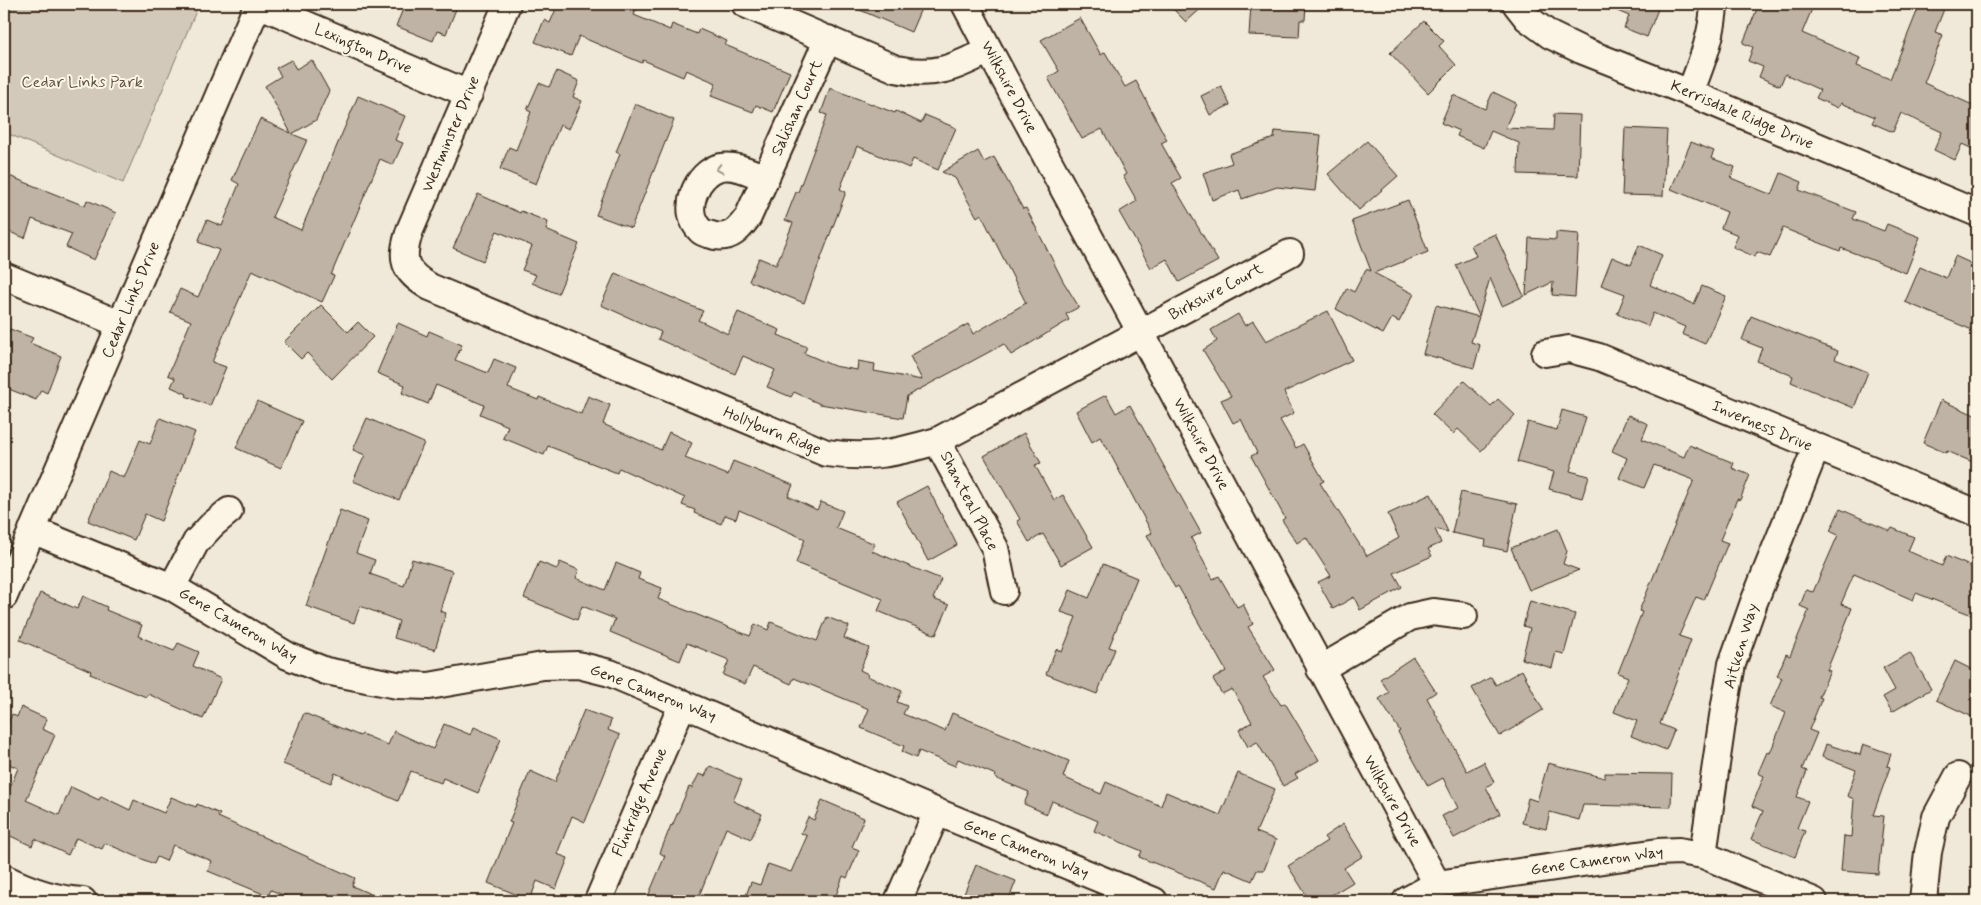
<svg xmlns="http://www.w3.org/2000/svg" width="1981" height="905" viewBox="0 0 1981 905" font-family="Mynerve,sans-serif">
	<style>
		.green { fill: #d2c9ba; stroke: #867a6c }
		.building { fill: #beb3a4; stroke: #3b2a1e }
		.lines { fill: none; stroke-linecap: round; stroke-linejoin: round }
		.minor-casing { stroke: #3b2a1e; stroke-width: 30 }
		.minor { stroke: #fcf5e5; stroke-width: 26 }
		.oneway { stroke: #9c9082 }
		.labels { text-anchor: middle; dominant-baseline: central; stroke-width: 4; stroke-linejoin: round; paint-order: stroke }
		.street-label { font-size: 16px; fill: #3b2a1e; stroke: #fcf5e5 }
		.park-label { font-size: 16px; fill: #615245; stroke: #fcf5e5 }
	</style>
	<rect width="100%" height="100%" fill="#f0e9d9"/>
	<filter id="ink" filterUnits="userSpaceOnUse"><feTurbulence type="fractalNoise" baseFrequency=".02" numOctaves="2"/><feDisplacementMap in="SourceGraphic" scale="10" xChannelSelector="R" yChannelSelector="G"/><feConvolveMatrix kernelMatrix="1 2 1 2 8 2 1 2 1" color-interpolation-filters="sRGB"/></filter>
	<g filter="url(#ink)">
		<path class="green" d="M4,4H199L123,183L4,132Z"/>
		<path class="building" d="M405,4H458L446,34L437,31L433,41L396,26Z
			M558,4H638L634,15L670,30L672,24L697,34L699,29L727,41L725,45L790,72L773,112L756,105L753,112L711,96L716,83L686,70L683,77L643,60L642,63L579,36L571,56L535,42L544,20L550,23Z
			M846,4H923L911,32Z
			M1168,4H1206L1186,22Z
			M1251,4H1306L1305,20H1300L1299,37L1249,35Z
			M1601,4H1660L1647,37L1624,28L1629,16Z
			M1759,4H1814L1802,33L1860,58L1857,66L1890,79L1920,4H1946L1935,32L1943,35L1924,83L1977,107V151L1962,144L1955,160L1934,150L1942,132L1901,113L1893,132L1872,123L1875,117L1841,103L1838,108L1816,98L1820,90L1785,74L1780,86L1759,77L1763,67L1748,61L1753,47L1743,43Z
			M1080,18L1101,55L1105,52L1125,87L1136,81L1167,140L1161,143L1181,178L1172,183L1218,261L1179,282L1167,259L1151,268L1119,212L1137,201L1123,176L1126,174L1102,129L1082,139L1048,78L1059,71L1041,40Z
			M1424,21L1444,41L1439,46L1456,65L1428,93L1390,53Z
			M291,60L296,69L312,60L329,91L316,120L292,134L307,140L272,217L301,230L358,96L405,116L395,140L403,143L393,165L380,159L331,275L334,276L322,302L252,270L212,362L226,367L210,406L186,396L187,394L171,387L175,378L168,375L191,321L170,312L180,289L198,297L219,250L198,242L207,220L222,226L239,184L232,180L260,119L291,133L265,86L281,76L276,68Z
			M557,71L579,81L573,97L582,101L569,129L560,125L536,184L500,169L509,147L516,150L531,112L527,110L539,83L549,87Z
			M1221,86L1230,105L1210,115L1201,96Z
			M830,88L895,113L896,111L921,123L925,115L956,128L938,170L913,159L909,168L857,146L840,189L846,192L804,303L749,281L759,258L776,265L793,223L785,220L796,192H798L827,115L821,113Z
			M1493,92L1516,103L1505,128L1553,130L1554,114L1580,115L1578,176L1518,174L1519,143L1491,131L1484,148L1457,136L1459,131L1441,123L1453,95L1485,109Z
			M635,104L674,120L631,228L596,215L620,154L616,152Z
			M1625,128L1667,130L1663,196L1622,195Z
			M1275,131L1321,135L1315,191L1277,187L1242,199L1239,190L1212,200L1203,173L1232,163L1229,154L1274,138Z
			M1367,141L1398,176L1359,210L1328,174Z
			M1691,142L1714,151L1711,158L1735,167L1731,178L1772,195L1781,173L1802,182L1799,190L1856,212L1853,219L1884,231L1887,224L1920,237L1906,273L1841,248L1840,251L1783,228L1770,257L1757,252L1755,257L1733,247L1738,235L1721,228L1727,212L1671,189Z
			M978,151L984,162L994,157L1023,209L1026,208L1063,281L1079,307L1066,314L1069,320L1011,355L1004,344L907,396L903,418L820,404L794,392L791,397L767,387L775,370L743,356L735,374L658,339L661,332L601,305L615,273L703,311L698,320L728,334L738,312L780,330L778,335L807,347L804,353L834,366L857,370L858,361L875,364L874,371L922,380L910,356L968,324L973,334L1026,303L981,214L977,217L955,178L942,172Z
			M4,174L85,206L87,200L116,213L94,260L66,247L72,234L32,219L25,238L4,230Z
			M478,194L520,213L521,211L548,222L546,230L579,244L558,294L532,283L536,275L522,270L532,246L497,231L483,261L453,248Z
			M1408,200L1428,252L1374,273L1414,294L1399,322L1392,318L1383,334L1336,309L1347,288L1354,292L1366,269L1371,271L1352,221Z
			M1556,232L1579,234L1575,297L1552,295L1553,282L1526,295L1529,238L1556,240Z
			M1495,234L1524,296L1502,306L1490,278L1479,316L1456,265L1476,256L1471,245Z
			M1639,245L1662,255L1650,285L1694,304L1702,286L1726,296L1705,344L1682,334L1685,327L1653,313L1648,326L1617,314L1625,294L1601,285L1612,257L1631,265Z
			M1955,256L1977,266V332L1905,302L1920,267L1946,278Z
			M321,305L348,332L358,322L373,337L332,379L307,353L301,359L284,342Z
			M1436,305L1479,317L1471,342L1480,345L1474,368L1423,354Z
			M1328,311L1352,360L1284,392L1294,413L1280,420L1296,448L1303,444L1324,481L1320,483L1367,556L1399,538L1388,514L1431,494L1448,532L1435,529L1441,543L1428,549L1432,556L1394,573L1402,587L1360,610L1354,597L1333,609L1318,582L1331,576L1306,537L1297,543L1282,520L1285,518L1251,456L1257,453L1241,419L1233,423L1221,400L1231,396L1203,350L1217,341L1211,330L1238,314L1245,326L1253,321L1266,341Z
			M1751,316L1838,351L1835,359L1868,372L1854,408L1791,382L1793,376L1757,361L1762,348L1742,340Z
			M398,323L427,336L429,331L462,345L455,360L488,373L494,359L516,368L508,388L538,400L539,397L581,414L588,396L610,405L603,424L661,450L669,432L692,443L685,458L728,475L733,461L793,485L788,496L817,510L821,502L843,511L836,528L875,544L872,551L941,579L933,599L949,605L936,635L878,611L883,599L796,563L805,539L739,510L736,519L725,515L721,524L694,513L695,510L682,505L685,498L619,468L617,473L548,446L544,455L503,438L508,426L480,414L484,405L436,385L428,404L402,393L405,385L377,373Z
			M10,329L33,338L30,343L61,356L47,393L41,390L36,400L4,387V345Z
			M1464,381L1491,406L1498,399L1515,415L1481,451L1458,429L1453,434L1432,414Z
			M1106,395L1116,413L1130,405L1201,533L1191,538L1213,579L1219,576L1237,607L1243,604L1253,624L1248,627L1275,670L1263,677L1281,705L1285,703L1319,760L1295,774L1298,778L1283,786L1257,742L1248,747L1239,730L1252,722L1232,689L1222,694L1213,679L1226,671L1178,586L1175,588L1147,535L1152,533L1105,444H1104L1100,437L1092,442L1076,411Z
			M1941,400L1977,416V464L1947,451L1946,453L1923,443Z
			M257,401L302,421L281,468L236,448Z
			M1562,410L1586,417L1570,471L1589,476L1582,498L1549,489L1554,472L1517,462L1528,422L1557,430Z
			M1628,415L1648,424L1642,439L1684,457L1689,445L1734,463L1732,468L1750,475L1740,500L1737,499L1720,540L1728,543L1704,600L1696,597L1679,636L1691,640L1660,724L1674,730L1666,750L1631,736L1637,721L1614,712L1628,677L1618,673L1642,612L1639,611L1694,480L1654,465L1644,488L1619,478L1627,458L1612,451Z
			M160,418L195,432L161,521L145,514L134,540L88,521L109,471L124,478L140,440L150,444Z
			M367,418L424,443L399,500L353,481L365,455L353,450Z
			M1024,433L1041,463L1035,465L1054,500L1063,495L1093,547L1061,565L1043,534L1029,542L1017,521L1020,519L984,456Z
			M927,486L957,545L928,561L897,502Z
			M1461,492L1517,504L1507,551L1485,546L1486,540L1452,533Z
			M1840,509L1890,531L1892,528L1914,537L1908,551L1942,566L1946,556L1977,569V617L1916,593L1913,600L1854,574L1841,604L1852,608L1827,670L1830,671L1819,697L1822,698L1809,730L1817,733L1802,769L1807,771L1797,797L1808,801L1797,828L1805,831L1795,857L1751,839L1763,811L1752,806L1764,776L1758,773L1767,752L1770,753L1786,713L1770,706L1782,678L1777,676L1786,654L1790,656L1809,610L1800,606L1806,590L1813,592L1838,535L1830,531Z
			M340,510L368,521L356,553L375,560L370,574L404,586L412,559L452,571L440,611L446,613L435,650L394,638L399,621L360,606L354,623L306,606Z
			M1558,529L1567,551L1563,564L1579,570L1529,590L1511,548Z
			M539,562L557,569L560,562L579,570L576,578L605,590L616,563L640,573L638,579L662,588L658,599L750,636L755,624L768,630L771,622L817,641L827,617L849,626L844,638L869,648L860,670L868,674L867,676L902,691L897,702L907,706L903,714L945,731L952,713L1069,761L1063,777L1101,794L1106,782L1161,806L1166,792L1220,815L1238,773L1275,789L1256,832L1276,840L1264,870H1257L1252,881L1224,869L1216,888L1139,857L1142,851L1094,831L1098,821L1052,801L1047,814L1024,804L1029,792L995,778L996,775L958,759L955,766L919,751L916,758L902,752L904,746L861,728L869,709L794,678L791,684L753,667L745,684L723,675L729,660L687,643L680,661L610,632L615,619L582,606L577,620L524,598Z
			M1103,564L1137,578L1109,647L1115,649L1097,694L1046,674L1056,649L1062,652L1076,617L1061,612L1070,590L1089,598Z
			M40,593L77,609L83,596L107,607L106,610L142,625L138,636L174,651L178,643L199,652L193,666L221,679L203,719L148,694L146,697L90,674L91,671L20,640Z
			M1530,601L1575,614L1564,654L1556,652L1552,668L1522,659L1530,628L1523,626Z
			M1910,653L1931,689L1892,712L1883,697L1895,690L1883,668Z
			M1413,657L1436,692L1427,698L1467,771L1484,762L1494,782L1486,787L1500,814L1454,838L1442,816L1458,808L1443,778L1428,786L1398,732L1400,731L1379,699L1389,692L1380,679Z
			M1955,661L1977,672V719L1936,700Z
			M1522,670L1543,710L1500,736L1472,688L1491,677L1496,685Z
			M21,707L47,719L42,729L55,735L26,800L59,815L71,787L99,800L101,796L130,810L134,800L164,813L171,797L196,807L197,804L220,814L218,817L355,878L352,886L387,901H297L271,890L268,896L208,871L212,861L173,845L166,861L157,857L154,864L105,843L102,849L76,838L68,855L35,839L32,846L4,833V802L18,768L4,762V732L12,714L17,717Z
			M584,710L611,720L608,730L620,735L585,822L572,816L557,854L568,858L556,889L537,881L530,900L488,883L512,823L509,822L530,771L555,782Z
			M304,713L360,736L362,734L388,745L394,731L433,749L444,724L471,735L474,727L501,739L478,793L443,778L441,783L411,771L398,801L335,773L331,783L283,764Z
			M1826,744L1860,755L1863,744L1891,754L1887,766L1890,767L1873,815L1884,816L1878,874L1841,871L1844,836L1851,837L1854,799L1847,796L1856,770L1822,757Z
			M1548,763L1605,778V773L1672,774L1671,807L1583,805L1579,820L1550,812L1546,829L1522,823L1528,798L1537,801Z
			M710,766L742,780L733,801L762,814L751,839L726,828L697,901H646L665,856L660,853L671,825L672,826L689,787L692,788L699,774L705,776Z
			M822,800L864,818L852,847L859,850L847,878L843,876L834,901H744L751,882L760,885L768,864L791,872L807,836L801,833L808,817L814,820Z
			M1343,824L1363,856L1344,868L1353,882L1322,901H1310L1288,866L1327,841L1324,837Z
			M976,865L1016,881L1008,901H961Z"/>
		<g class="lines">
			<defs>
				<path id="minor" d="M258,4L469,94
					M507,4L410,230C400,260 403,271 430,287L826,453C870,459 896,453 937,441L1290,253
					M745,4L896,69C934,77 955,68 989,50
					M965,4L989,50L1437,884
					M1516,4L1527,18L1550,35L1581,50L1690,93L1977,213
					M1690,93C1701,64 1713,35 1714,4
					M765,178C752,173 736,164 721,167C696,172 680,212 701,231C704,234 710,234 715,236C731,239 739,229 748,217L828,39
					M4,276L120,324
					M1545,353L1569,349L1599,357L1977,513
					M937,441L995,548L1004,591
					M32,530L172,587L288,656L326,671L397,685L429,686L543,666L578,665L610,673L937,812L1154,901
					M172,587L196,542L212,525L229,511
					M4,596L258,4
					M1320,669L1410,617L1433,612L1464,616
					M1703,855L1723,716L1732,664L1754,602L1816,448
					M4,878C30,891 55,900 83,901
					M598,901L683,703
					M898,901L937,812
					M1406,901L1437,884L1658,852L1679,851L1703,855L1814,901
					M1923,901L1928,852L1936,817L1958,776"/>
			</defs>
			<use href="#minor" class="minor-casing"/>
			<use href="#minor" class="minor"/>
		</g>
		<defs><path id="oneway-chevron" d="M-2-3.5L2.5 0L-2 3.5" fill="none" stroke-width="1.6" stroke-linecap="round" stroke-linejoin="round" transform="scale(1.25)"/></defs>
		<use class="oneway" href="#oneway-chevron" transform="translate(719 169) rotate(166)"/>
	</g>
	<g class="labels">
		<g class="street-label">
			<text transform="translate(363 49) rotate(23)">Lexington Drive</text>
			<text transform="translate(1009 87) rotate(62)">Wilkshire Drive</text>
			<text transform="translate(797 108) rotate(-66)">Salishan Court</text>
			<text transform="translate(1742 115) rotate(23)">Kerrisdale Ridge Drive</text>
			<text transform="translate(451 134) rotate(-67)">Westminster Drive</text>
			<text transform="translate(1216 292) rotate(-28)">Birkshire Court</text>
			<text transform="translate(131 300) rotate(-67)">Cedar Links Drive</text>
			<text transform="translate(1762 426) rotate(23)">Inverness Drive</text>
			<text transform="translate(772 431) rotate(22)">Hollyburn Ridge</text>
			<text transform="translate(1201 444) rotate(62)">Wilkshire Drive</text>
			<text transform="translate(969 501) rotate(63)">Shanteal Place</text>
			<text transform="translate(238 625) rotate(30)">Gene Cameron Way</text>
			<text transform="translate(1741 646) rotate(-74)">Aitken Way</text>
			<text transform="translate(653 693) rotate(21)">Gene Cameron Way</text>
			<text transform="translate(1392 801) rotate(61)">Wilkshire Drive</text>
			<text transform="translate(640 802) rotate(-67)">Flintridge Avenue</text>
			<text transform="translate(1026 849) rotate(22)">Gene Cameron Way</text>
			<text transform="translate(1597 861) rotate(-8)">Gene Cameron Way</text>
		</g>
		<g class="park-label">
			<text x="82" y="82">Cedar Links Park</text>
		</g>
	</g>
	<rect width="1981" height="905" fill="none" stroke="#fcf5e5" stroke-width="20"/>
	<rect x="10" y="10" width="1961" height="885" fill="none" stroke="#3b2a1e" stroke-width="2" filter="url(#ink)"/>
</svg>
